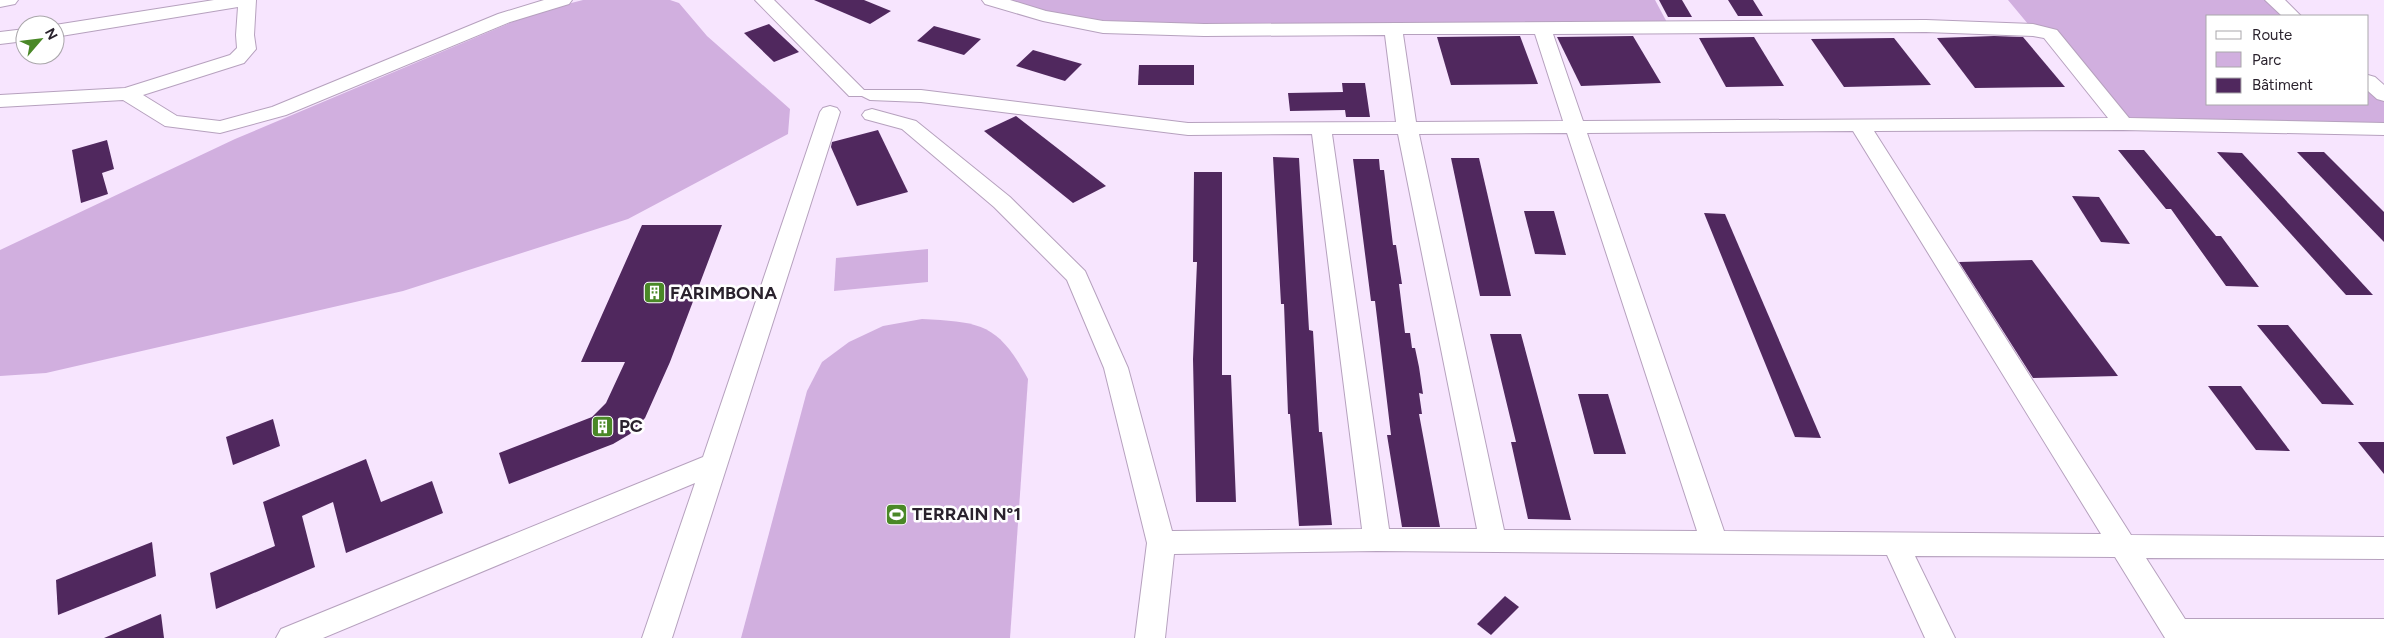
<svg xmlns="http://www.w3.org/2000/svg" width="2384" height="638" viewBox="0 0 2384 638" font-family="Figtree,sans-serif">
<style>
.green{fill:#d1afdf}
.building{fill:#50285e}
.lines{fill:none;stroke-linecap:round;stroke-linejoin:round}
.minor-casing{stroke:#b6a1be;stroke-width:2}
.minor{fill:#fff;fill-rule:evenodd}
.labels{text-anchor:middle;stroke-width:5;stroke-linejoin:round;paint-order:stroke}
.poi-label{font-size:18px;font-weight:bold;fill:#2a222d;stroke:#fff;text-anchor:start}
</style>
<rect width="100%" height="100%" fill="#f7e5fe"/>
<!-- green -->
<g class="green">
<polygon points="583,0 670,0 679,3 707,36 790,109 788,134 628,219 403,291 46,373 0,376 0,250 235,139 536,12"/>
<polygon points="991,0 1655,0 1670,28 1103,27"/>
<polygon points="2008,0 2274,0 2292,16 2208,16 2208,104 2368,104 2368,81 2384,95 2384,129 2123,124 2050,34 2033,30"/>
<polygon points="928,249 928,282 834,291 836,258"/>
<path d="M922,319C982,322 998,324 1028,379L1010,638H741L807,391L822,362L849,342L883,326Z"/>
</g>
<!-- building -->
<g class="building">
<polygon points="814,0 864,0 891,11 870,24"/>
<polygon points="1659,0 1682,0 1692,17 1668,17"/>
<polygon points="1728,0 1753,0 1763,16 1738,16"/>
<polygon points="769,24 799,52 774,62 744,33"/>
<polygon points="934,26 981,39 964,55 917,41"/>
<polygon points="1520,36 1538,84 1451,85 1437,37"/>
<polygon points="1633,36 1661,83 1581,86 1557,37"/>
<polygon points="1994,36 2023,37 2065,87 1975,88 1937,38"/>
<polygon points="1754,37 1784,86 1726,87 1699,38"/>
<polygon points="1894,38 1931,85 1844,87 1811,39"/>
<polygon points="1033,50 1082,64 1065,81 1016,66"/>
<polygon points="1139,65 1194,65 1194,85 1138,85"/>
<polygon points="1342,83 1365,83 1370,117 1346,117 1345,110 1290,111 1288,93 1343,92"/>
<polygon points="1016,116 1106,186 1073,203 984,131"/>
<polygon points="878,130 908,192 857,206 831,147 832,142"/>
<polygon points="107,140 114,169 102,173 108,194 81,203 72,150"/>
<polygon points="2118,150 2144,150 2216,236 2221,236 2259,287 2226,286 2171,209 2166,209"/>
<polygon points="2217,152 2242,153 2373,295 2346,295"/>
<polygon points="2297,152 2324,152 2384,212 2384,242"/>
<polygon points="1273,157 1299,158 1309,330 1313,331 1319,432 1322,432 1332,525 1299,526 1290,414 1288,414 1284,304 1281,304"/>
<polygon points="1451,158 1479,158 1511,296 1480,296"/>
<polygon points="1353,159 1379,159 1380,170 1384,170 1393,245 1396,245 1402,284 1399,284 1405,333 1410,333 1412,348 1415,348 1419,367 1423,394 1419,393 1422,414 1419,414 1440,527 1402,527 1387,435 1391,435 1375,301 1371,301"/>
<polygon points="1194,172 1222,172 1222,375 1231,375 1236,502 1196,502 1193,359 1197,262 1193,262"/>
<polygon points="2072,196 2099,197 2130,244 2101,242"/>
<polygon points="1524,211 1554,211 1566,255 1535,254"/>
<polygon points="1704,213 1725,214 1821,438 1795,437"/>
<polygon points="642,225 722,225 670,362 645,418 630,434 613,444 509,484 499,453 592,417 606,403 625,362 581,362"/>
<polygon points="2032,260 2118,376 2033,378 1959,262"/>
<polygon points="2257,325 2288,325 2354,405 2322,404"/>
<polygon points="1490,334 1521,334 1571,520 1528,519 1511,442 1516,442"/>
<polygon points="2208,386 2241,386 2290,451 2256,450"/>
<polygon points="1578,394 1608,394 1626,454 1594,454"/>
<polygon points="273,419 280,446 233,465 226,437"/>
<polygon points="2358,442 2384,442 2384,474"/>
<polygon points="366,459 381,502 432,481 443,513 346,553 333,502 302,516 315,567 216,609 210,573 275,546 263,502"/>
<polygon points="152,542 156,576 58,615 56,580"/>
<polygon points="1505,596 1519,607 1491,635 1477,624"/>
<polygon points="161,614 164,638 104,638"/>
</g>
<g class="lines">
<defs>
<g id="minor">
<polygon points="0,0 18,0 15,4 0,7"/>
<polygon points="214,0 256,0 254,35 256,49 244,63 143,95 177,116 220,121 272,107 498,14 544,0 572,0 569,4 510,22 286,115 220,133 165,126 123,100 0,107 0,95 125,88 230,55 237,48 236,35 238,7 55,37 55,25"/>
<path d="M755,0H774L864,90H921L1188,123L1396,122L1385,35L1204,36L1103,33L1043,21L985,4L982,0H1010L1046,11L1103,21L1204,24L1926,20L2033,24L2057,30L2129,118L2384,123V135L2123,130L1874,131L2131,535L2384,537V559L2146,558L2185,619H2384V638H2165L2115,557L1915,556L1955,638H1925L1887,555L1377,551L1174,554L1165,638H1135L1147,543L1104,368L1067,280L994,207L902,129L865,119L862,115L865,111L872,109L916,121L1010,197L1085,271L1128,368L1172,531L1362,529L1312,134L1188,135L921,102L870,100L862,96H849ZM1926,32L2033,36L2044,38L2108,118L1583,121L1553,34ZM1403,34H1535L1563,121L1416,122ZM1853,131L2101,534L1724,531L1587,133ZM1567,133L1697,531L1504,530L1419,134ZM1332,134H1398L1477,529H1389Z"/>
<polygon points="2265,0 2285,0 2301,16 2282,16"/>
<polygon points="25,29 25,41 0,44 0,32"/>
<polygon points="2368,75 2375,77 2384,85 2384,101 2377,99 2368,91"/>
<polygon points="830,106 837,108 840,112 672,638 642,638 695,483 323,638 276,638 281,629 703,457 820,112 823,108"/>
</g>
</defs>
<!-- minor casing -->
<use href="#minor" class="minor-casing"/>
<!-- minor -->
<use href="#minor" class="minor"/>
</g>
<!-- icons -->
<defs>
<symbol id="building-square" viewBox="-11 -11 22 22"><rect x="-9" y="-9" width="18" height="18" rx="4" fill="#4a8827" stroke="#fff"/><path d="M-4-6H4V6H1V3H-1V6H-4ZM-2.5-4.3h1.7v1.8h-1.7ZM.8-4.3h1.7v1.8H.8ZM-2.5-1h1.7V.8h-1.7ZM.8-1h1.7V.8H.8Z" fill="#fff"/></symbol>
<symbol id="stadium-square" viewBox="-11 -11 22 22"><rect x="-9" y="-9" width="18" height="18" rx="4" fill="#4a8827" stroke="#fff"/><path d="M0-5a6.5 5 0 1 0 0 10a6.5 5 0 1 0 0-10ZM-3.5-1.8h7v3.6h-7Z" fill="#fff"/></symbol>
</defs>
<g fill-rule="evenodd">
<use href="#building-square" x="642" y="280" width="25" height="25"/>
<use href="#building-square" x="590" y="414" width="25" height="25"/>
<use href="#stadium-square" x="884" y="502" width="25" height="25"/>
</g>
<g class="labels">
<!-- poi labels -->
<g class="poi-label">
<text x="670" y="299">FARIMBONA</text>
<text x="619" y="432">PC</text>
<text x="912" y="520">TERRAIN N°1</text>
</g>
</g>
<!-- legend -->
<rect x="2206" y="15" width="162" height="90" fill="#ffffff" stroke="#aaa7ab"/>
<rect x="2216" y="31" width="25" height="8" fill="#ffffff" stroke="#aaa7ab"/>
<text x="2252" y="40" font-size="15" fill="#2a222d">Route</text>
<rect x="2216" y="52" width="25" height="15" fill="#d1afdf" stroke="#aaa7ab"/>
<text x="2252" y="65" font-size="15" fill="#2a222d">Parc</text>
<rect x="2216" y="78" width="25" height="15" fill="#50285e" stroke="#aaa7ab"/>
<text x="2252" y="90" font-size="15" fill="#2a222d">Bâtiment</text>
<!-- north arrow -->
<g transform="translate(40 40) rotate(62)"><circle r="24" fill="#ffffff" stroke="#aaa7ab"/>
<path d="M0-4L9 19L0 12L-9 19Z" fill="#4a8827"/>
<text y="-8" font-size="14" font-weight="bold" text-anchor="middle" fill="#2a222d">N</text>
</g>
</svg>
